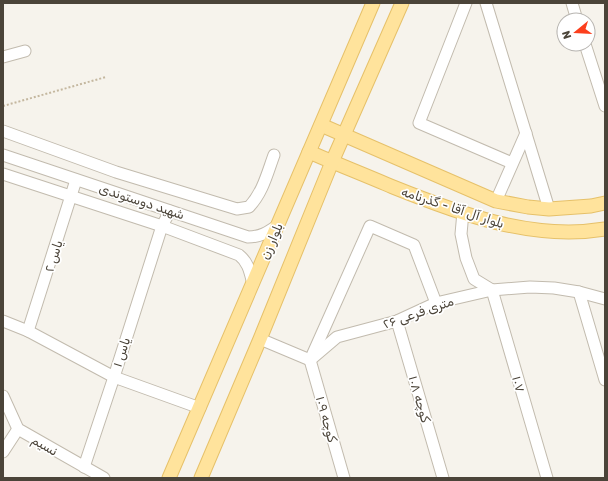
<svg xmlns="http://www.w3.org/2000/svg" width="608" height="481" viewBox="0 0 608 481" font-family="Rubik,'Noto Naskh Arabic',sans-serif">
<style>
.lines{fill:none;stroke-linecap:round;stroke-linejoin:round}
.minor-casing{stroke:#c2bbae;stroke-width:13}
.major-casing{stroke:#e6c16a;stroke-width:15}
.path{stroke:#c4b79f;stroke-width:2;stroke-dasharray:2 2;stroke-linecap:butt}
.minor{stroke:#fff;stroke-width:11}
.major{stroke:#ffe39c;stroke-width:13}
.labels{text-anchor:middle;stroke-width:3.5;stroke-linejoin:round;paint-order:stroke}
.street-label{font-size:13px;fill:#4b4439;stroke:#fff}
</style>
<rect width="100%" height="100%" fill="#f6f3ec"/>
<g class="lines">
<defs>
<g id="minor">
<polyline points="466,3 419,123 512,163"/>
<polyline points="486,3 549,209"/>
<polyline points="572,3 577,20"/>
<polyline points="585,44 605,106"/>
<polyline points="3,57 25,51"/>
<path d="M3,131L116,172L237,209L249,207C263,192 267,174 274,155"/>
<path d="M3,155L248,237C261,237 268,232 278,225"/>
<path d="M3,174L162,226L239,255C249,263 250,273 253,284"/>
<polyline points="496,201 526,133"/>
<polyline points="463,212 461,234 466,258 474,279 492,290 547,478"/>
<polyline points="579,292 605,380"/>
<polyline points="3,321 28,331 114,377 162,226 170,211"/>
<polyline points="397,321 443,478"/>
<polyline points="28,331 76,180"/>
<polyline points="260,339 310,360"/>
<polyline points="311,358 370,226 414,245 436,303"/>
<polyline points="310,360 337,337 397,321 436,303 492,290 530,287 554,288 579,292 605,299"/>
<polyline points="310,360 344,478"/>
<polyline points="3,396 18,429 104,478"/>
<polyline points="3,452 18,429"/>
<polyline points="84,467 114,377 200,408"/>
</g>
<g id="major">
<polyline points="321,125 496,201 528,207 549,209 591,206 605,203"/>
<path d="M309,152C337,164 365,175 393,187C460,214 532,241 605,229"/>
<polyline points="169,478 373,3"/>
<polyline points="201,478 260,339 332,162 402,3"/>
</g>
</defs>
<!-- minor casing -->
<use href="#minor" class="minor-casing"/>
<!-- major casing -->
<use href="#major" class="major-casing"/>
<!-- path -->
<polyline class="path" points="3,106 106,77"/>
<!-- minor -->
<use href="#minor" class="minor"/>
<!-- major -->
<use href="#major" class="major"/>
</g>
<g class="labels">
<!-- street labels -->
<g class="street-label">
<text transform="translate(142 201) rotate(18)" y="5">شهید دوستوندی</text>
<text transform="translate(453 207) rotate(18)" y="5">بلوار آل آقا - گذرنامه</text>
<text transform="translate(271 241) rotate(-67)" y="5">بلوار زن</text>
<text transform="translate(53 256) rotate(-72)" y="5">یاس ۲</text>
<text transform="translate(418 312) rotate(-19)" y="5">۲۶ متری فرعی</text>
<text transform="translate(121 352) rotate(-72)" y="5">یاس ۱</text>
<text transform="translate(519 384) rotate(74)" y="5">۱۰۷</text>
<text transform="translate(420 399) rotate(74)" y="5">کوچه ۱۰۸</text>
<text transform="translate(327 419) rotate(74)" y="5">کوچه ۱۰۹</text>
<text transform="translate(45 445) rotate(30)" y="5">نسیم</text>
</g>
</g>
<!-- border -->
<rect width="608" height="481" fill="none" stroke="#4b4439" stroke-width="8"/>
<!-- north arrow -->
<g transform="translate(576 32) rotate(252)"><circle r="19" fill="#ffffff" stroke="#b7b4b0"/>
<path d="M0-3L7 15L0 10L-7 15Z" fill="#fc3f1d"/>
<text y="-6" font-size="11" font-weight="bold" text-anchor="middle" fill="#4b4439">N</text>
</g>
</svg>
